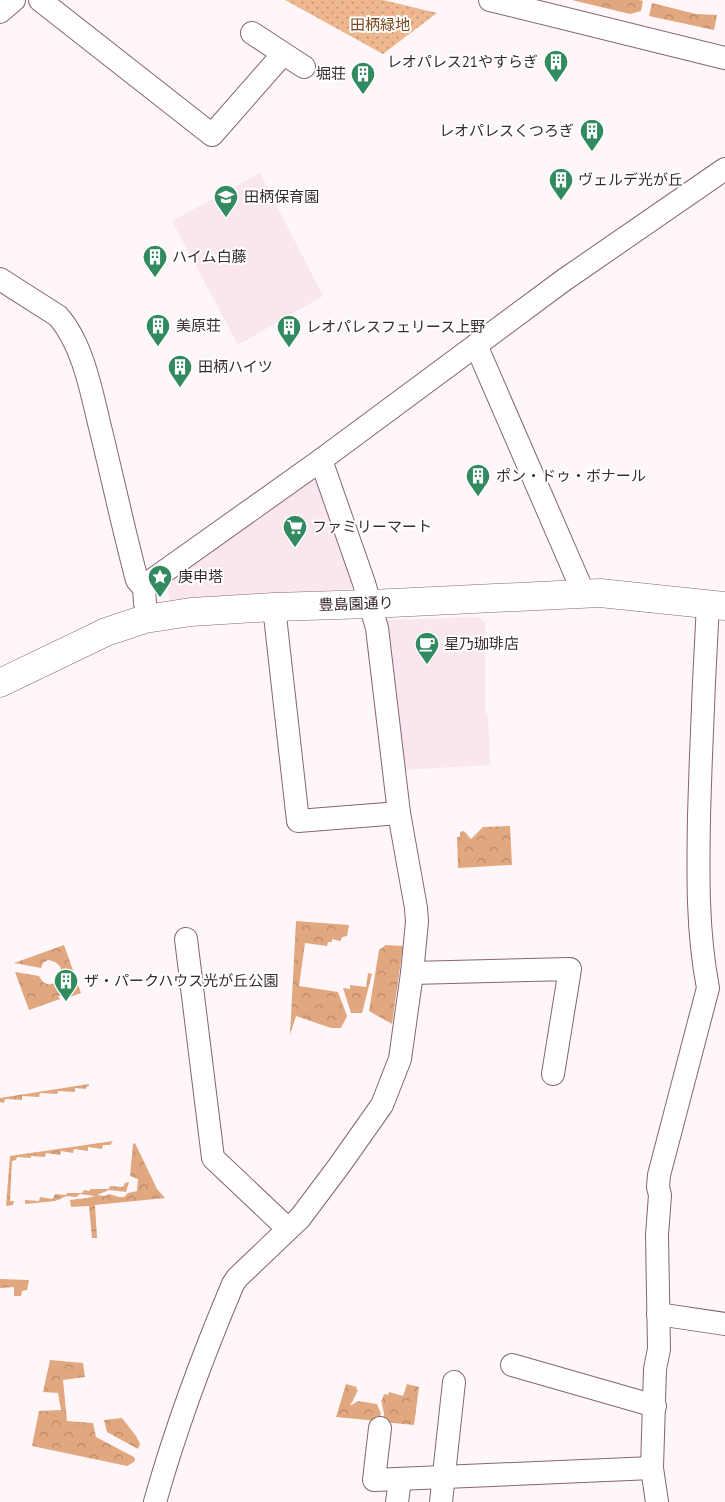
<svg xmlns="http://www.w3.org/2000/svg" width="725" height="1502" viewBox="0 0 725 1502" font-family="'PT Sans','Noto Sans JP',sans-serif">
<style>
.built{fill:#f9e6ef}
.forest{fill:url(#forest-crowns)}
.park{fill:url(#park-dots)}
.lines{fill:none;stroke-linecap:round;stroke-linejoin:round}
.minor-casing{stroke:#866475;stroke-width:24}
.tertiary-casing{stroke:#866475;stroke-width:29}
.minor{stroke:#fff;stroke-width:22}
.tertiary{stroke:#fff;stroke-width:28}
.labels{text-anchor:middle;stroke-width:4;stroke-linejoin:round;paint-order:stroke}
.park-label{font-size:15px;fill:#7c471b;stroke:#fff}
.poi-label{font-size:15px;fill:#3a2b33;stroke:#fff;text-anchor:start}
.street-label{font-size:15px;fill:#3a2b33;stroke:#fff}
</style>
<defs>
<pattern id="forest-crowns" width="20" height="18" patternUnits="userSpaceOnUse" patternTransform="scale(1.25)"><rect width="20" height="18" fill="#e1a880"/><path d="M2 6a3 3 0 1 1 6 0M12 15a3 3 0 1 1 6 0" fill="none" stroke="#b78969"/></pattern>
<pattern id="park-dots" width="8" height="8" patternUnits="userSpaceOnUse" patternTransform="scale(1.25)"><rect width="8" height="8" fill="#eeb790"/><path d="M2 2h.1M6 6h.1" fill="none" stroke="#c29576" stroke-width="1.8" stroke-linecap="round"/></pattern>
</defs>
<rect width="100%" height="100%" fill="#fef6f9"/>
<!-- built -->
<g class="built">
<polygon points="260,173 323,296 238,345 172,221"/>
<polygon points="312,474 319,478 355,582 352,589 170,600 166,578"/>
<polygon points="477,617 485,622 485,715 488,715 490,765 402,770 384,620"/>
</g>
<!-- forest -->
<g class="forest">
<polygon points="572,0 639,0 643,1 641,11 630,14"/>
<polygon points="652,3 696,14 717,15 714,30 649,16"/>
<polygon points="510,826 512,865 458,868 457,837 460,837 460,832 464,831 471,839 483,827"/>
<polygon points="296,921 349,925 347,936 342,937 340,941 332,939 332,942 328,942 327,946 305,943 299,986 338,992 347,1016 341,1028 331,1028 296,1016 290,1035"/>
<path d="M64,945L81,993L67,998L65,994L58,996L60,999L29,1010L15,972L39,976C50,1000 78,965 48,960L43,963L41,968L14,963Z"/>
<polygon points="386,945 403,946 392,1024 369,1011 379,950"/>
<polygon points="368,973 372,974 362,1013 351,1013 343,988 350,989 350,985 366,987"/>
<polygon points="89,1084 89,1086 86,1087 86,1089 75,1088 75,1092 58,1091 57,1094 40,1093 39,1097 22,1096 22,1100 5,1099 4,1103 0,1102 0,1098"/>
<polygon points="113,1141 110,1145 103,1145 102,1149 88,1147 88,1151 74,1149 73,1153 61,1151 60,1155 46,1153 45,1157 31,1156 31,1158 17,1157 16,1160 12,1161 10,1201 14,1201 13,1205 6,1206 10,1156"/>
<polygon points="135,1143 157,1189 165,1198 95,1205 97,1238 92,1238 89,1206 71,1207 70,1200 87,1198 95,1196 80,1194 76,1197 67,1196 55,1201 25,1204 25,1200 39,1201 40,1197 53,1199 55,1194 66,1195 67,1193 82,1193 84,1190 89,1191 91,1189 109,1189 110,1186 123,1187 125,1183 129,1182 126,1192 109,1190 97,1195 105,1196 109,1194 119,1197 124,1197 128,1193 137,1191 138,1179 130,1176 133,1144"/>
<polygon points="0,1279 29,1280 27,1290 22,1291 21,1296 14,1296 14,1287 0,1288"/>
<polygon points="50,1360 83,1363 85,1377 63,1380 67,1421 93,1423 96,1437 134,1457 135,1459 134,1462 127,1466 32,1446 39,1411 61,1410 58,1393 43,1392"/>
<polygon points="346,1384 357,1387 356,1389 358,1390 350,1406 358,1401 377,1404 381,1414 378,1421 336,1417"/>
<polygon points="407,1384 419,1387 414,1425 383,1422 384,1414 381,1400 382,1400 384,1394 388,1395 389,1392 403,1396"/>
<polygon points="122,1418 136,1436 140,1444 138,1449 107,1432 104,1420"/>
</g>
<!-- park -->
<polygon class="park" points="285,0 383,0 437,13 383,54"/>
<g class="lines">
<defs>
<g id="minor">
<polyline points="40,0 212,135 283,54"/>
<polyline points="490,0 725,58"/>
<polyline points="0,12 14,0"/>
<polyline points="252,33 304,67"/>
<path d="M0,279L58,316C82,343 91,389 99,423C112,475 123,528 137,580L144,588L145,603"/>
<polyline points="476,345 584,594"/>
<polyline points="144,588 148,583 321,460 564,280 725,169"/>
<polyline points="274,607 298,821 399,813"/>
<polyline points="186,939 213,1158 288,1229"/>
<polyline points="412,973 570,969 553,1074"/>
<polyline points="658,1314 725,1324"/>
<polyline points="512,1365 655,1406"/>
<polyline points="380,1428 374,1480 652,1468"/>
<path d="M155,1502C176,1427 203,1355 233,1284L237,1278L300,1218L339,1166L382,1105L400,1059L412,973L417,922L416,908L399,813L377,628L364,583L321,460"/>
<polyline points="397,1502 400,1480"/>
<polyline points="441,1502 454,1382"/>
<path d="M657,1502L652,1468L655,1369L659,1349L657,1235L660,1195L658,1187L659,1175L708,988C697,931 698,874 699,817C701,746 704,675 708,604"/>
</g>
<polyline id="tertiary" points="0,683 106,632 145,619 191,612 274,607 371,604 600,593 725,606"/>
</defs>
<!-- minor casing -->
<use href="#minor" class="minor-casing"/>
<!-- tertiary casing -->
<use href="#tertiary" class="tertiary-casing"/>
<!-- minor -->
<use href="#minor" class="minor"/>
<!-- tertiary -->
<use href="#tertiary" class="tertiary"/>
</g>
<!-- icons -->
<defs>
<symbol id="building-pin" viewBox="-11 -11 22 30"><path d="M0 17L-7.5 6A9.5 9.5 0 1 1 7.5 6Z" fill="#328b60" stroke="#fff"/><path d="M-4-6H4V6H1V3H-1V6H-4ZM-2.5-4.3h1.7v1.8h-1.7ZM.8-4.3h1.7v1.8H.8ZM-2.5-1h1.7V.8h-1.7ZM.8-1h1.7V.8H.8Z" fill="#fff"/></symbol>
<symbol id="school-pin" viewBox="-11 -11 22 30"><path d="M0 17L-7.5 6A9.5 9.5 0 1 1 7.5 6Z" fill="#328b60" stroke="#fff"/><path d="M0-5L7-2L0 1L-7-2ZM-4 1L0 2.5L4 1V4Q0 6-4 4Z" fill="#fff"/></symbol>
<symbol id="supermarket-pin" viewBox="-11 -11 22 30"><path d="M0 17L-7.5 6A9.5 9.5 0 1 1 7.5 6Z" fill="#328b60" stroke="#fff"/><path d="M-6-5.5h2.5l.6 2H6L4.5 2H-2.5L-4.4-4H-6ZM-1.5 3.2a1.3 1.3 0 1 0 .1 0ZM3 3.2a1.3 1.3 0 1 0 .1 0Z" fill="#fff"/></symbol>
<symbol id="sight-pin" viewBox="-11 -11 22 30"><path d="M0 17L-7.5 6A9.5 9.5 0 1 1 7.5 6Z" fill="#328b60" stroke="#fff"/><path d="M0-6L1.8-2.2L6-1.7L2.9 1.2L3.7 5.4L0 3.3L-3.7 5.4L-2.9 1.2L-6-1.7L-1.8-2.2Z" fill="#fff"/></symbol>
<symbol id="cafe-pin" viewBox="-11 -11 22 30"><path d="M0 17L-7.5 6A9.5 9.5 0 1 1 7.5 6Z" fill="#328b60" stroke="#fff"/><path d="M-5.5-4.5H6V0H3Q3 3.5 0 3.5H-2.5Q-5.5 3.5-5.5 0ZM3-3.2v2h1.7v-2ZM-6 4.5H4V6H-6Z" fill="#fff"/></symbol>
</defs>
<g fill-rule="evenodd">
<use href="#building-pin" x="542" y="48" width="28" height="38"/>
<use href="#building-pin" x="349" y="60" width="28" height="38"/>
<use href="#building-pin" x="578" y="117" width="28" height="38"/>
<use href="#building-pin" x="547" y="166" width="28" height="38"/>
<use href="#school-pin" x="212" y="183" width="28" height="38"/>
<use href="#building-pin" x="141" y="243" width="28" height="38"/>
<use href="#building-pin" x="144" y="312" width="28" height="38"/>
<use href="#building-pin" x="275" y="313" width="28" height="38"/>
<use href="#building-pin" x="166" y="353" width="28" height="38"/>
<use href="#building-pin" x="464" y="462" width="28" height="38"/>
<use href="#supermarket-pin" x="281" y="513" width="28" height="38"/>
<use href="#sight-pin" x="146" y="563" width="28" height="38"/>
<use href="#cafe-pin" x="413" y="630" width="28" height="38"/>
<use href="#building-pin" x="52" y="967" width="28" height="38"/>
</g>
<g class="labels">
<!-- park labels -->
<g class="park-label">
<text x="380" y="30">田柄緑地</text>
</g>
<!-- poi labels -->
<g class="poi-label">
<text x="538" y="67" text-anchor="end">レオパレス21やすらぎ</text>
<text x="346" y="79" text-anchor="end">堀荘</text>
<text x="574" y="136" text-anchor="end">レオパレスくつろぎ</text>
<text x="578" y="185">ヴェルデ光が丘</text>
<text x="244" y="202">田柄保育園</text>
<text x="172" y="262">ハイム白藤</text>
<text x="176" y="331">美原荘</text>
<text x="306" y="332">レオパレスフェリース上野</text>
<text x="198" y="372">田柄ハイツ</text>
<text x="496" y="481">ポン・ドゥ・ボナール</text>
<text x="312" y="532">ファミリーマート</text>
<text x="178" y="582">庚申塔</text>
<text x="444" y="649">星乃珈琲店</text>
<text x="84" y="986">ザ・パークハウス光が丘公園</text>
</g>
<!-- street labels -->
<g class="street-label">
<text transform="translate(356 604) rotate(-2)" y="5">豊島園通り</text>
</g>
</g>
</svg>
